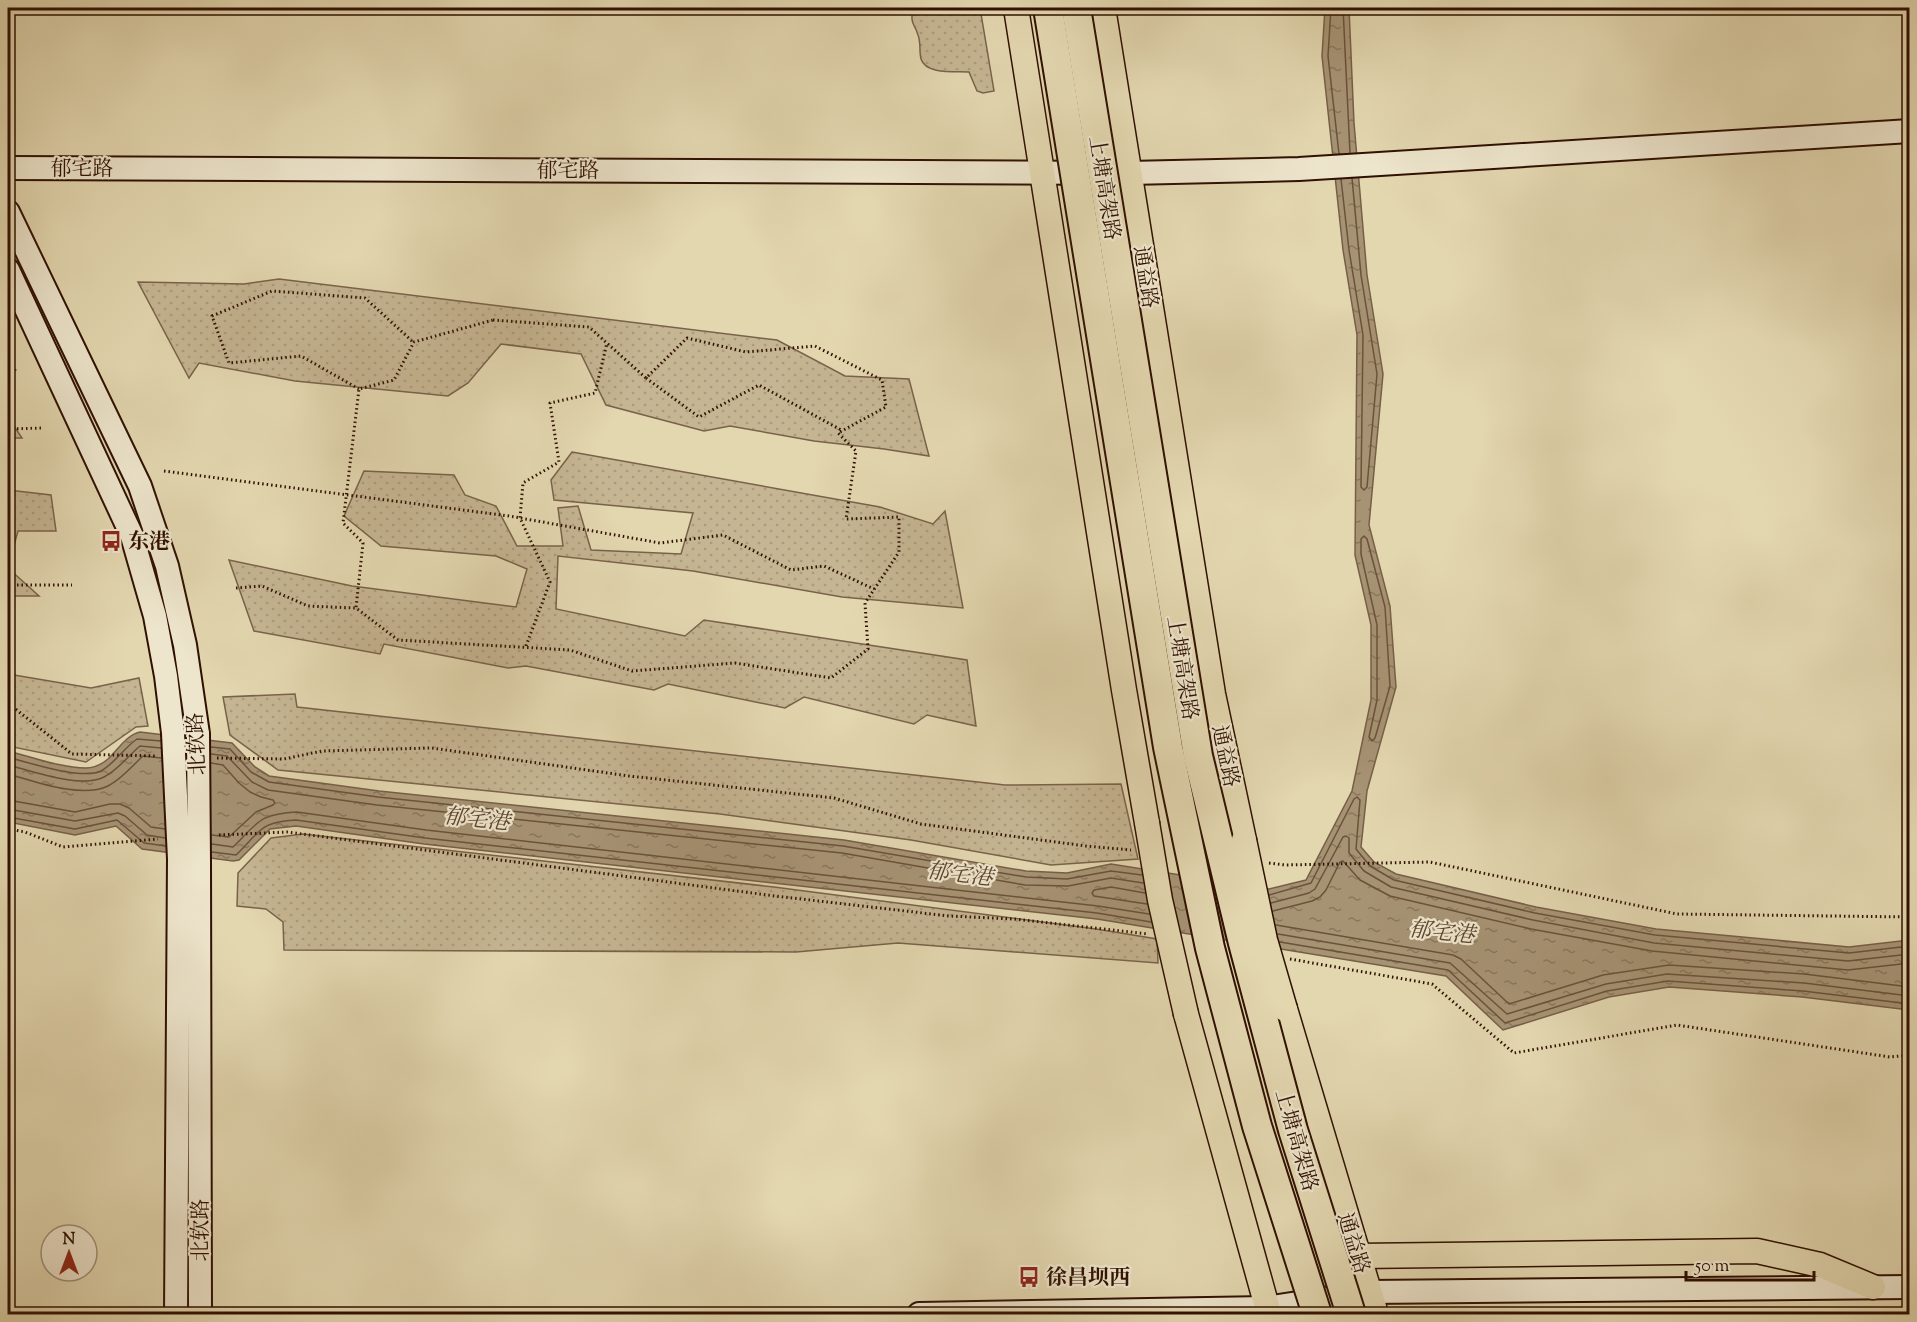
<svg xmlns="http://www.w3.org/2000/svg" width="1917" height="1322" viewBox="0 0 1917 1322" font-family="'Sorts Mill Goudy','Noto Serif SC',serif">
<style>
.grass{fill:url(#grass-dots);stroke:#7a624a;stroke-width:1.5}
.water{fill:url(#water-ripples);stroke:#775f46;stroke-width:1.5}
.lines{fill:none;stroke-linecap:round;stroke-linejoin:round}
.shore{stroke:#6b523a;stroke-width:1.5}
.secondary-casing{stroke:#301001;stroke-width:26}
.primary-casing{stroke:#301001;stroke-width:27}
.path{stroke:#301001;stroke-width:3;stroke-dasharray:1.5 3;stroke-linecap:butt}
.secondary{stroke:#ede5cc;stroke-width:22}
.primary{stroke:#e3d7b0;stroke-width:24}
.secondary-bridge-casing{stroke:#301001;stroke-width:26;stroke-linecap:butt}
.primary-bridge-casing{stroke:#301001;stroke-width:27;stroke-linecap:butt}
.highway-bridge-casing{stroke:#301001;stroke-width:32;stroke-linecap:butt}
.secondary-bridge{stroke:#ede5cc;stroke-width:22}
.primary-bridge{stroke:#e3d7b0;stroke-width:24}
.highway-bridge{stroke:#e3d7b0;stroke-width:28}
.labels{text-anchor:middle;stroke-width:4.5;stroke-linejoin:round;paint-order:stroke}
.street-label{font-size:21px;fill:#301001;stroke:#ede5cc}
.poi-label{font-size:21px;font-weight:bold;fill:#301001;stroke:#ede5cc;text-anchor:start}
.water-label{font-size:22px;font-style:italic;fill:#5f442f;stroke:#ede5cc}
</style>
<defs>
<pattern id="grass-dots" width="8" height="8" patternUnits="userSpaceOnUse" patternTransform="scale(1.5)"><rect width="8" height="8" fill="#c5b592"/><path d="M2 2h.1M6 6h.1" fill="none" stroke="#aa9b7c" stroke-width="1.8" stroke-linecap="round"/></pattern>
<pattern id="water-ripples" width="26" height="14" patternUnits="userSpaceOnUse" patternTransform="scale(1.5)"><rect width="26" height="14" fill="#a69374"/><path d="M2 4q2-2 4 0t4 0M15 11q2-2 4 0t4 0" fill="none" stroke="#88775d"/></pattern>
</defs>
<rect width="100%" height="100%" fill="#e3d7b0"/>
<filter id="stains"><feTurbulence type="fractalNoise" baseFrequency=".00333" numOctaves="4"/><feColorMatrix values="0 0 0 0 .2 0 0 0 0 .09 0 0 0 0 .02 0 0 0 .5 -.17"/></filter>
<radialGradient id="worn" r=".72"><stop offset=".6" stop-color="#630" stop-opacity="0"/><stop offset="1" stop-color="#630" stop-opacity=".3"/></radialGradient>
<!-- grass -->
<g class="grass">
<path d="M913,8H980L994,91L983,93L977,91L969,72C956,71 926,75 921,59C919,51 921,42 918,35C914,22 910,25 913,8Z"/>
<polygon points="279,279 777,340 845,376 909,379 929,456 884,449 814,441 730,426 704,431 606,405 581,354 501,344 468,383 448,396 295,381 199,363 189,378 138,282 244,284"/>
<polygon points="8,417 22,438 8,438"/>
<polygon points="572,452 880,507 933,524 945,511 963,608 842,597 693,571 558,556 556,609 685,636 704,620 967,660 976,726 927,715 914,724 804,697 785,708 668,684 654,690 526,666 508,668 384,644 380,654 254,631 229,560 352,586 516,607 527,569 496,556 381,546 344,516 364,471 454,475 465,495 496,506 517,546 563,546 558,508 578,506 591,550 681,554 693,513 554,500 551,480"/>
<polygon points="8,490 51,495 56,531 18,531 8,567"/>
<polygon points="8,568 39,596 8,596"/>
<polygon points="8,674 91,688 139,678 148,726 136,727 86,762 8,746"/>
<polygon points="295,694 297,707 1005,785 1121,784 1138,859 1051,865 911,840 720,814 278,770 230,735 223,697"/>
<polygon points="303,834 774,887 1096,929 1157,939 1158,963 898,943 796,952 284,950 283,922 266,909 237,906 238,873 271,838"/>
</g>
<!-- water -->
<path class="water" d="M1325,8H1349L1354,123L1367,275L1383,374L1369,525L1390,606L1396,687L1367,791L1361,847L1374,862L1396,874L1536,907L1656,929L1849,947L1909,940V1010L1802,997L1669,987L1609,997L1503,1030L1446,976L1097,919L424,844L296,826L270,829L239,860L233,861L142,849L116,826L75,835L8,822V751C32,757 61,768 86,768C94,768 102,764 108,759C118,750 126,735 140,732L232,743L255,767L269,776L379,791L844,840L1026,871L1067,873L1111,864L1269,889L1306,880L1352,791L1371,700V625L1355,555L1357,335L1343,250L1322,56Z"/>
<g class="lines">
<!-- shore -->
<g class="shore">
<polyline points="1331,8 1328,56 1339,154"/>
<polyline points="1343,8 1350,153"/>
<polyline points="1341,179 1349,250 1363,335 1361,487 1364,490 1367,487 1377,374 1361,275 1352,178"/>
<polygon points="1364,536 1367,539 1385,607 1390,686 1375,738 1372,741 1369,737 1377,700 1377,625 1361,554 1361,539"/>
<polyline points="211,747 230,749 251,772 269,782 378,797 843,846 1026,877 1067,879 1111,871 1142,875"/>
<polyline points="211,754 227,756 252,782 268,790 377,805 842,853 1025,885 1068,886 1111,878 1143,883"/>
<path d="M8,757C29,763 82,780 101,771C115,763 124,748 137,739L161,741"/>
<polyline points="211,763 223,765 239,783 250,792 261,797 273,800 275,803 273,805 256,812 229,837 212,835"/>
<path d="M8,765C32,771 81,789 104,777C118,770 128,756 140,746L161,748"/>
<path d="M8,774C34,781 81,799 108,786C122,779 132,766 143,756L161,758"/>
<polyline points="8,800 75,812 110,804 120,804 129,808 151,827 165,829"/>
<polyline points="8,809 75,821 118,813 125,816 147,835 165,838"/>
<polyline points="8,817 75,829 117,820 144,843 166,846"/>
<path d="M212,844L233,847C258,823 258,814 297,812L426,830L1098,906L1149,914"/>
<path d="M212,852L236,855C261,831 259,822 296,820L425,838L1097,913L1151,922"/>
<polyline points="1145,893 1111,887 1094,890 1092,893 1094,896 1147,904"/>
<polyline points="1269,895 1311,883 1354,799 1357,797 1360,800 1356,849 1370,866 1394,880 1535,913 1655,935 1849,953 1910,946"/>
<polyline points="1271,903 1309,893 1315,889 1343,837 1346,836 1349,838 1349,853 1364,871 1391,887 1533,920 1654,943 1848,961 1910,954"/>
<polyline points="1273,911 1312,901 1320,897 1326,890 1340,862 1343,861 1360,880 1390,896 1531,929 1652,951 1848,970 1910,963"/>
<polyline points="1276,925 1453,955 1461,959 1509,1004 1603,975 1669,965 1804,974 1910,987"/>
<polyline points="1278,934 1450,963 1507,1014 1606,984 1667,974 1804,983 1910,996"/>
<polyline points="1280,942 1448,970 1505,1023 1607,991 1668,981 1803,991 1910,1004"/>
</g>
<defs>
<g id="secondary">
<polyline points="8,168 1129,173 1299,169 1910,131"/>
<polyline points="8,212 140,486 167,566 185,645 198,734"/>
<polyline points="8,270 132,536 155,616 166,676 173,733"/>
<polyline points="199,861 200,1314"/>
<polyline points="176,1314 179,859"/>
<polyline points="919,1314 1266,1308 1369,1292 1910,1287"/>
</g>
<g id="primary">
<polyline points="1016,8 1124,690 1147,823"/>
<polyline points="1103,8 1213,694 1244,840"/>
<polyline points="1285,1009 1376,1314"/>
<polyline points="1186,1014 1269,1314"/>
<polyline points="1358,1256 1757,1251 1820,1265 1873,1287"/>
</g>
</defs>
<!-- secondary casing -->
<use href="#secondary" class="secondary-casing"/>
<!-- primary casing -->
<use href="#primary" class="primary-casing"/>
<!-- path -->
<g class="path">
<polygon points="493,320 589,327 646,378 687,338 746,352 815,346 882,380 886,407 838,433 856,451 846,519 899,517 899,552 865,603 868,649 831,678 735,663 632,671 570,650 398,640 356,608 363,543 343,523 359,389 394,380 414,342"/>
<polyline points="646,378 699,417 759,385 843,431"/>
<polyline points="8,382 16,368"/>
<polyline points="359,389 301,356 229,363 212,316 272,291 365,298 413,342"/>
<polyline points="8,429 44,428"/>
<polyline points="164,471 509,516 660,543 723,535 791,570 824,566 874,589"/>
<polyline points="8,585 72,585"/>
<polyline points="236,588 262,586 308,606 356,608"/>
<polyline points="526,646 550,582 520,518 523,483 559,462 550,403 595,393 607,343"/>
<polyline points="8,705 13,707 72,754 156,756"/>
<polyline points="217,758 284,759 322,751 432,748 629,776 834,798 921,824 1086,846 1131,850"/>
<polyline points="8,829 25,832 63,847 158,839"/>
<polyline points="219,835 287,832 775,896 949,916 1014,919 1148,934"/>
<polyline points="1269,863 1285,865 1430,862 1677,914 1910,917"/>
<polyline points="1290,959 1432,984 1514,1053 1677,1025 1890,1057 1910,1055"/>
</g>
<!-- secondary -->
<use href="#secondary" class="secondary"/>
<!-- primary -->
<use href="#primary" class="primary"/>
<defs>
<g id="secondary-bridge">
<polyline points="173,733 179,859"/>
<polyline points="198,734 199,861"/>
</g>
<g id="primary-bridge">
<polyline points="1147,823 1160,900 1186,1014"/>
<polyline points="1244,840 1265,940 1285,1009"/>
</g>
<g id="highway-bridge">
<polyline points="1048,8 1168,747 1210,948 1257,1126 1317,1314"/>
<polyline points="1076,8 1198,756 1243,943 1293,1130 1351,1314"/>
</g>
</defs>
<!-- secondary-bridge casing -->
<use href="#secondary-bridge" class="secondary-bridge-casing"/>
<!-- primary-bridge casing -->
<use href="#primary-bridge" class="primary-bridge-casing"/>
<!-- highway-bridge casing -->
<use href="#highway-bridge" class="highway-bridge-casing"/>
<!-- secondary-bridge -->
<use href="#secondary-bridge" class="secondary-bridge"/>
<!-- primary-bridge -->
<use href="#primary-bridge" class="primary-bridge"/>
<!-- highway-bridge -->
<use href="#highway-bridge" class="highway-bridge"/>
</g>
<!-- icons -->
<defs>
<symbol id="bus-bare" viewBox="-9 -9 18 18"><path d="M-5-6H5V4H4V6H2V4H-2V6H-4V4H-5ZM-3.5-4V0h7V-4ZM-3.5 1.2v1.5H-2V1.2ZM2 1.2v1.5H3.5V1.2Z" fill="#8f2418" stroke="#ede5cc" stroke-width="2.5" paint-order="stroke"/></symbol>
</defs>
<g fill-rule="evenodd">
<use href="#bus-bare" x="96" y="526" width="30" height="30"/>
<use href="#bus-bare" x="1014" y="1262" width="30" height="30"/>
</g>
<g class="labels">
<!-- street labels -->
<g class="street-label">
<text x="82" y="175">郁宅路</text>
<text x="568" y="177">郁宅路</text>
<text transform="translate(1105 188) rotate(81)" y="7">上塘高架路</text>
<text transform="translate(1146 277) rotate(81)" y="7">通益路</text>
<text transform="translate(1183 668) rotate(81)" y="7">上塘高架路</text>
<text transform="translate(196 744) rotate(-93)" y="7">北软路</text>
<text transform="translate(1226 756) rotate(78)" y="7">通益路</text>
<text transform="translate(1297 1140) rotate(74)" y="7">上塘高架路</text>
<text transform="translate(200 1230) rotate(-90)" y="7">北软路</text>
<text transform="translate(1354 1243) rotate(73)" y="7">通益路</text>
</g>
<!-- poi labels -->
<g class="poi-label">
<text x="128" y="548">东港</text>
<text x="1046" y="1284">徐昌坝西</text>
</g>
<!-- water labels -->
<g class="water-label">
<text transform="translate(477 818) rotate(6)" y="8">郁宅港</text>
<text transform="translate(960 873) rotate(7)" y="8">郁宅港</text>
<text transform="translate(1442 931) rotate(6)" y="8">郁宅港</text>
</g>
</g>
<!-- margin -->
<rect width="1917" height="1322" fill="none" stroke="#e3d7b0" stroke-width="30"/>
<rect x="9" y="9" width="1899" height="1304" fill="none" stroke="#301001" stroke-width="3"/>
<rect x="15" y="15" width="1887" height="1292" fill="none" stroke="#301001" stroke-width="1.5"/>
<!-- north arrow -->
<g transform="translate(69 1253)"><circle r="28" fill="#ede5cc" stroke="#a1907b" stroke-width="1.5"/>
<path d="M0-4.5L10 22L0 15L-10 22Z" fill="#8f2418"/>
<text y="-9" font-size="16" font-weight="bold" text-anchor="middle" fill="#301001">N</text>
</g>
<!-- scale -->
<path d="M1686 1271v9h128v-9" fill="none" stroke="#301001" stroke-width="3"/>
<text x="1695" y="1271" font-size="18" fill="#301001" stroke="#ede5cc" stroke-width="4.5" paint-order="stroke">50 m</text>
<rect width="100%" height="100%" filter="url(#stains)"/>
<rect width="100%" height="100%" fill="url(#worn)"/>
</svg>
